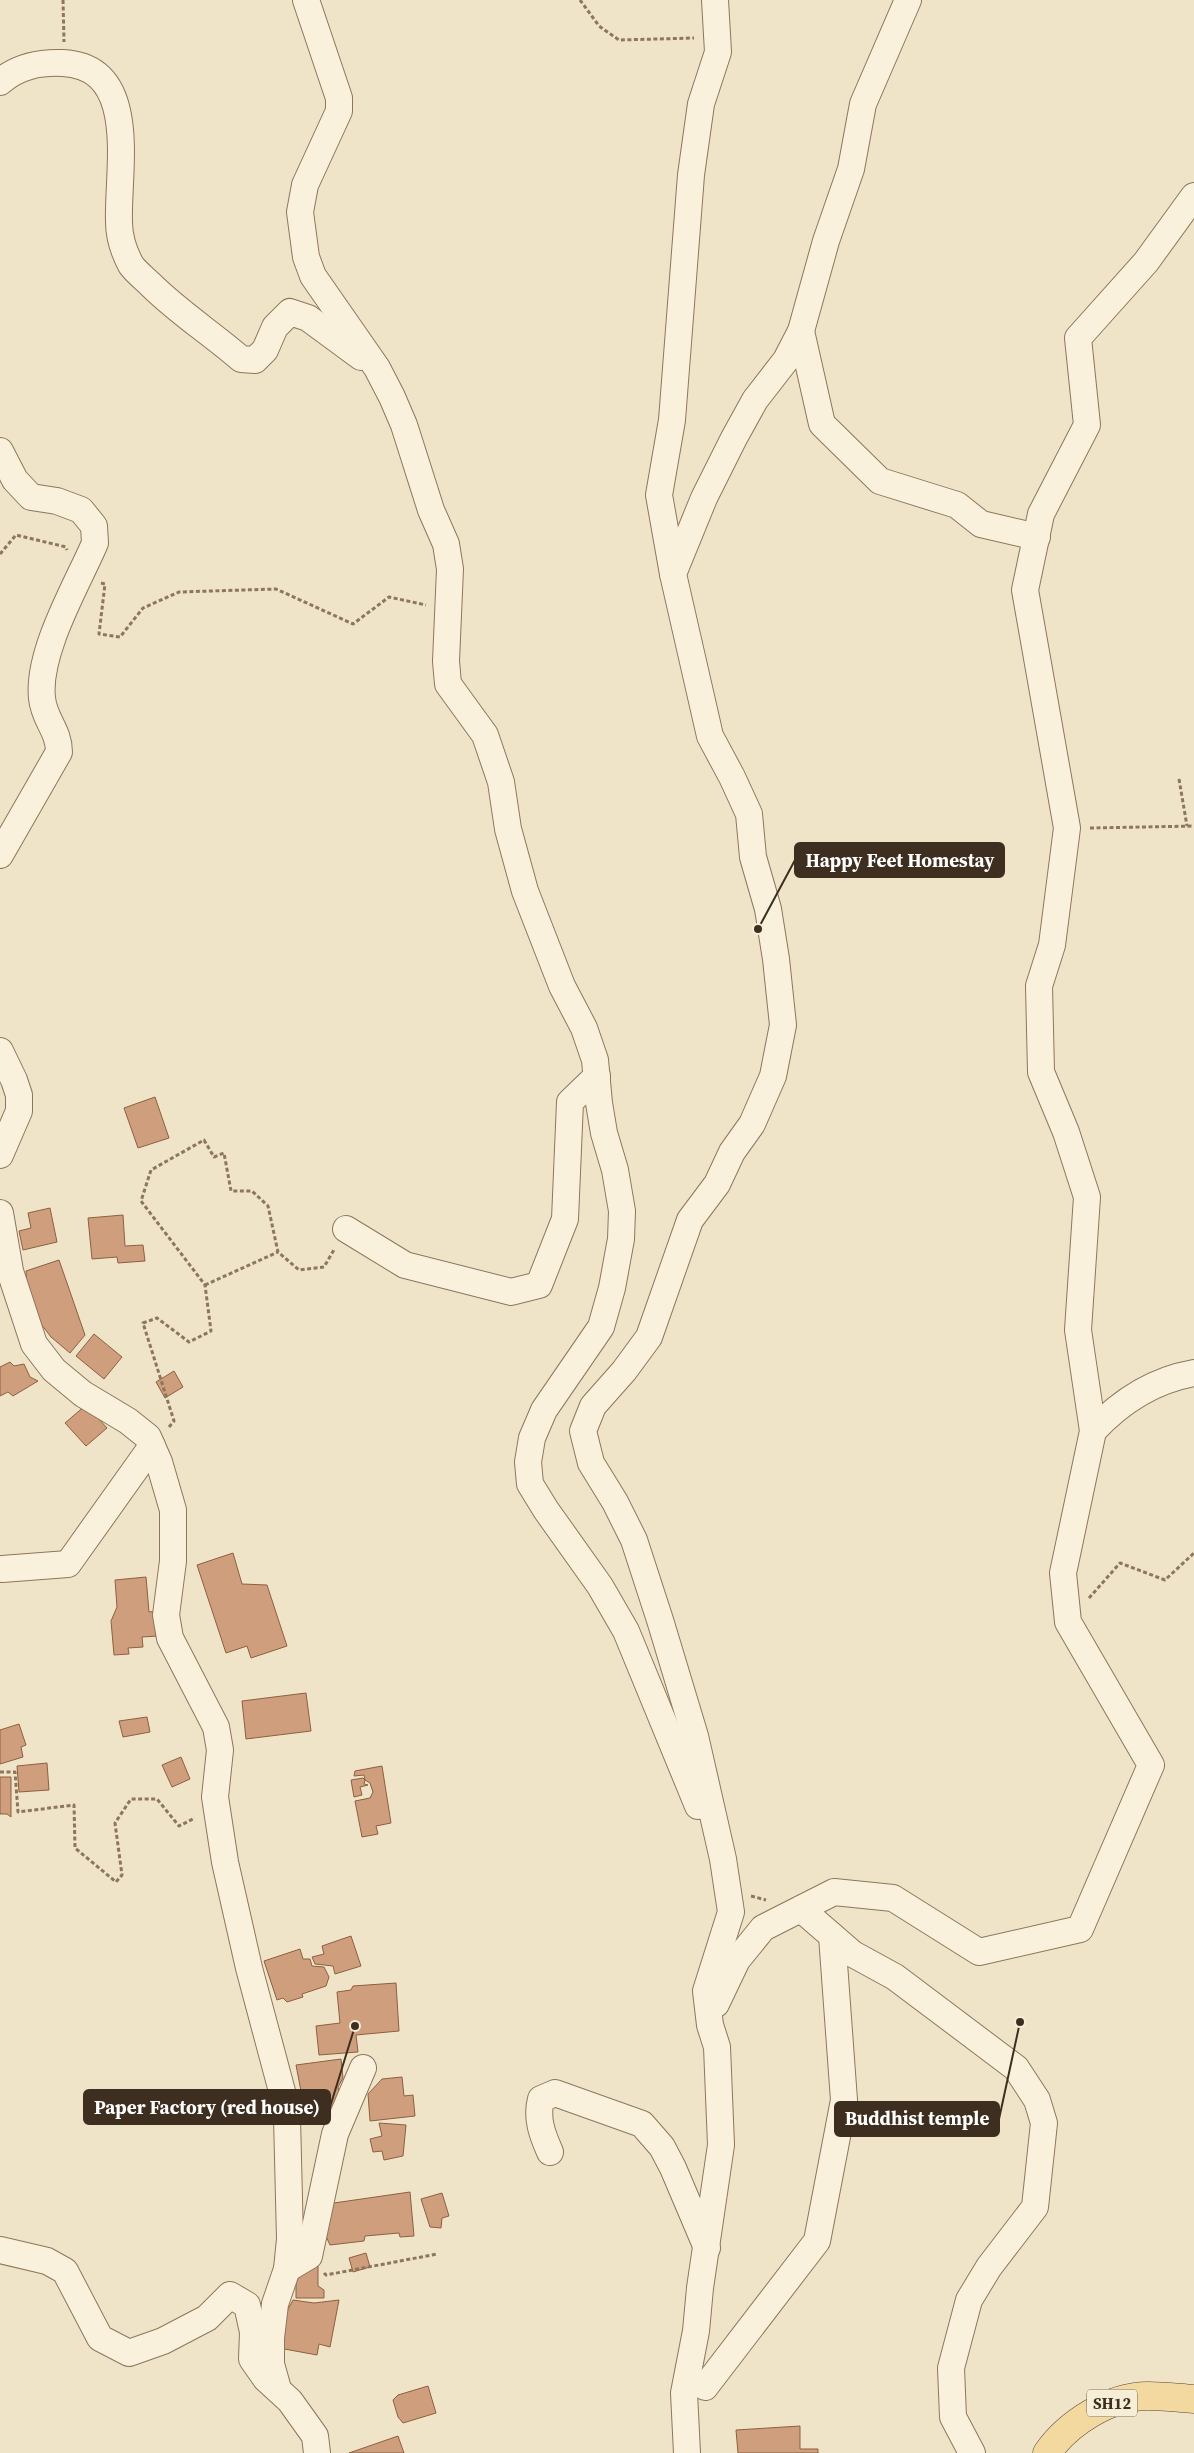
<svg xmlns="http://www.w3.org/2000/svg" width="1194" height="2453" viewBox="0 0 1194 2453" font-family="'Source Serif 4',serif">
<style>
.building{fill:#cf9f7d;stroke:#8d5f41}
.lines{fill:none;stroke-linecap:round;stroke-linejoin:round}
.minor-casing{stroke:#8d765c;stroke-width:28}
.major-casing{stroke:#5b4430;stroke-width:29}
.path{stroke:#8d765c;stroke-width:3;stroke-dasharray:4 2.5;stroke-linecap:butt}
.minor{stroke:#faf1dc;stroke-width:26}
.major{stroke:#f3d9a0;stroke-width:28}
.labels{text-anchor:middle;stroke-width:4.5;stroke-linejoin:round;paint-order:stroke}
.shield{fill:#f7eed8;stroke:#756857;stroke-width:1}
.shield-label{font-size:16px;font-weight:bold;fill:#3d2e20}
.leader{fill:none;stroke:#3d2e20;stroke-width:2}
.callout-dot{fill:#3d2e20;stroke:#f7eed8;stroke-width:2}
.callout{fill:#3d2e20;stroke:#3d2e20;stroke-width:2}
.callout-label{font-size:19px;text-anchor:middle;font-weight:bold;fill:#fff}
</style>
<rect width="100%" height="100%" fill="#f0e4c8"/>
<!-- building -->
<g class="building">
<polygon points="155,1097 169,1138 138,1148 124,1108"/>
<polygon points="50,1208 57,1242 23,1250 19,1231 31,1228 28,1213"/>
<polygon points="123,1215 125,1246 143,1245 145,1261 118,1263 117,1257 92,1259 88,1218"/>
<polygon points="59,1260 85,1335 70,1353 51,1337 38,1320 27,1293 26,1271"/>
<polygon points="94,1334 122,1357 104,1379 76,1356"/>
<polygon points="10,1362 14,1366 24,1364 30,1377 38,1381 13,1396 8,1392 0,1396 0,1367"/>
<polygon points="174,1371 183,1387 165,1398 156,1382"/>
<polygon points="86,1405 107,1428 86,1446 65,1423"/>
<polygon points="233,1553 242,1584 267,1585 287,1646 251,1658 247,1646 226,1653 197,1565"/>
<polygon points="146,1577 149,1612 157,1611 158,1636 142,1637 143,1647 128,1648 129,1654 114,1655 111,1621 117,1607 115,1580"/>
<polygon points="306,1693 311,1731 246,1739 242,1701"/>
<polygon points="147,1717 150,1732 123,1737 119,1721"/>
<polygon points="19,1724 26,1745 21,1747 23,1757 0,1764 0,1730"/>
<polygon points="181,1757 190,1779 172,1787 162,1765"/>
<polygon points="47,1763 49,1790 19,1792 17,1766"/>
<polygon points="382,1766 391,1823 376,1826 378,1834 362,1837 355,1801 370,1798 373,1792 370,1783 365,1780 364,1775 354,1776 355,1771"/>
<polygon points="0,1777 11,1777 11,1817 7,1814 0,1814"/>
<polygon points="363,1778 365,1780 364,1784 368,1785 360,1787 362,1795 354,1797 351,1780"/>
<polygon points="351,1936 361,1966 335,1974 333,1966 315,1964 312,1957 324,1954 322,1946"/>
<polygon points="300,1949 303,1959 310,1959 312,1966 324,1967 329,1977 326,1986 302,1994 303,1997 287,2002 283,1998 277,2000 264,1961"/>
<polygon points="396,1983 399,2031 356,2035 358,2052 319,2055 316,2026 340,2023 337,1992 351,1990 353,1986"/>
<polygon points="341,2059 343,2078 338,2087 341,2105 305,2112 296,2065"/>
<polygon points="402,2077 404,2096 413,2095 415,2116 370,2121 368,2094 382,2079"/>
<polygon points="379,2123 406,2125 403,2156 384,2160 382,2151 373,2152 370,2139 382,2136"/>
<polygon points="410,2192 414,2236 400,2237 399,2233 365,2236 364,2241 330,2245 324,2232 320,2205"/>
<polygon points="442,2193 449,2216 442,2218 441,2228 430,2227 421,2199"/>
<polygon points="366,2253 370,2267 353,2272 349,2258"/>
<polygon points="296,2264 318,2264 318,2286 324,2290 324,2298 296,2298"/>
<polygon points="293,2300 314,2303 339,2300 330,2347 319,2344 317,2355 279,2348 284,2317"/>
<polygon points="428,2386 436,2413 403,2423 398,2417 393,2400 398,2395"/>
<polygon points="800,2426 800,2449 818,2449 818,2453 738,2453 736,2430"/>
<polygon points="398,2436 404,2453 349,2453"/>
</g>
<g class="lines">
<defs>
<g id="minor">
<polyline points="306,0 339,98 339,111 305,185 300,212 306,257 313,276 377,368 392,397 404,425 431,510 446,544 450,569 446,661 448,684 485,735 501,782 508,829 525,891 562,986 584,1028 595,1060 599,1103 604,1133 615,1170 622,1211 621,1239 612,1288 601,1327 544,1410 532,1438 528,1462 530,1484 546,1510 600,1586 626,1631 698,1806"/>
<path d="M0,82C18,66 39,62 63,63C141,67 117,171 119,222C119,237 124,252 131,265C136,272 144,278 150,284C178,312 211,333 241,359L255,360L265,350L275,327L290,312L308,318L361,357"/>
<polyline points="801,331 822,424 880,481 957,505 981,524 1037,537"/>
<path d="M0,451L15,480L31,497L57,501L81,510L94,526L95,543C77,585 37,652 42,698C44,720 59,730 59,752L0,855"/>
<polyline points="673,574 659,495 672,420 691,175 701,104 718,52 715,0"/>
<polyline points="0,1051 14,1080 19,1095 19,1111 0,1155"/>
<polyline points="0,1213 10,1271 34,1344 54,1370 83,1394 128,1421 148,1437 159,1462 173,1510 173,1561 166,1615 170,1638 216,1727 220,1750 215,1797 225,1862 249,1968 283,2095 287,2118 290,2239 287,2269 275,2304 271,2338 271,2364 278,2389"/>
<polyline points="346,1229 405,1265 511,1292 539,1285 565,1219 570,1102 597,1076"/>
<path d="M1093,1431C1120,1402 1154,1380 1194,1373"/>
<polyline points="2,1569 68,1564 152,1446"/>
<polyline points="801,1909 853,1954 895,1977 1016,2068 1037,2100 1044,2123 1035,2207 989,2267 969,2300 951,2368 953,2417 972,2453"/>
<polyline points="716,2004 737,1960 763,1928 834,1892 893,1898 979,1952 1080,1929 1151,1765 1068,1622 1063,1573 1093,1431 1078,1330 1087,1197 1066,1132 1041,1072 1039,986 1052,945 1067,828 1025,590 1041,514 1087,425 1078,338 1146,262 1194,196"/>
<path d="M550,2152C542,2134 536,2118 541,2099L555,2093L642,2124L662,2147L673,2168L707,2248"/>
<polyline points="0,2250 47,2261 65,2271 100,2338 129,2353 163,2341 207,2318 230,2295 247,2305 253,2332 252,2359 266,2379 290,2401 315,2436 317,2453"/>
<polyline points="287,2269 309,2256 335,2134 363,2068"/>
<polyline points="705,2387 817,2241 844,2100 832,1936"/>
<polyline points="687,2453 684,2393 696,2331 700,2288 721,2145 717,2047 710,2025 706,1991 731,1912 723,1859 695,1736 660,1620 634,1540 615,1502 591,1463 583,1431 593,1406 624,1371 649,1337 690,1220 717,1184 732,1152 752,1124 773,1076 783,1025 776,959 768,909 753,857 749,814 732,777 710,736 673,574 704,498 734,438 755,400 786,360 801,331 826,241 851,169 863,104 908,0"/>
</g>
<path id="major" d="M1047,2453C1068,2423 1110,2396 1148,2396C1163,2396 1179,2398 1194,2399"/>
</defs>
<!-- minor casing -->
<use href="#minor" class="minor-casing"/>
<!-- major casing -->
<use href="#major" class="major-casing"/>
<!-- path -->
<g class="path">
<polyline points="63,0 64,42"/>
<polyline points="580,0 599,26 619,40 694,38"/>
<polyline points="0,554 16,535 66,547 67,550"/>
<polyline points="101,583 105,584 99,634 120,637 143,608 179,592 276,589 353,624 389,597 426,605"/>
<polyline points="1179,779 1187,826"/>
<polyline points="1090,828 1194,826"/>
<polyline points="205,1285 278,1252"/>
<polyline points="169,1427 174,1421 143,1323 157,1318 189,1342 211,1331 205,1285 141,1201 151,1170 204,1140 214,1157 224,1153 231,1191 252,1191 268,1206 278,1252 299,1270 324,1267 335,1248"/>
<polyline points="1089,1598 1120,1563 1165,1580 1194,1553"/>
<polyline points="0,1772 15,1772 18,1812 74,1805 75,1848 116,1882 122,1875 115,1823 131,1799 157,1799 179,1826 195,1818"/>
<polyline points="751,1896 766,1900"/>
<polyline points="324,2273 326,2275 437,2254"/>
</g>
<!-- minor -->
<use href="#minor" class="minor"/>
<!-- major -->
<use href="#major" class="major"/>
</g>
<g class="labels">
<!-- shield labels -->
<rect class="shield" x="1087" y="2389.5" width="50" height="27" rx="4"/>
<g class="shield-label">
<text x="1112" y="2409">SH12</text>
</g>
</g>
<!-- callouts -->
<path class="leader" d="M758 929L795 860M355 2026L330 2107M1020 2022L999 2119"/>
<g class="callout-dot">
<circle cx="758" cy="929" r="5"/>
<circle cx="355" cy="2026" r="5"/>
<circle cx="1020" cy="2022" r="5"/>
</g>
<g class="callout">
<rect x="795" y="843" width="209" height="34" rx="5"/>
<rect x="84" y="2090" width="246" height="34" rx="5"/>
<rect x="835" y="2102" width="164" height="34" rx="5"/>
</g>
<g class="callout-label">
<text x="900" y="867">Happy Feet Homestay</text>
<text x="207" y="2114">Paper Factory (red house)</text>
<text x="917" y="2125">Buddhist temple</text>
</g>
</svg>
